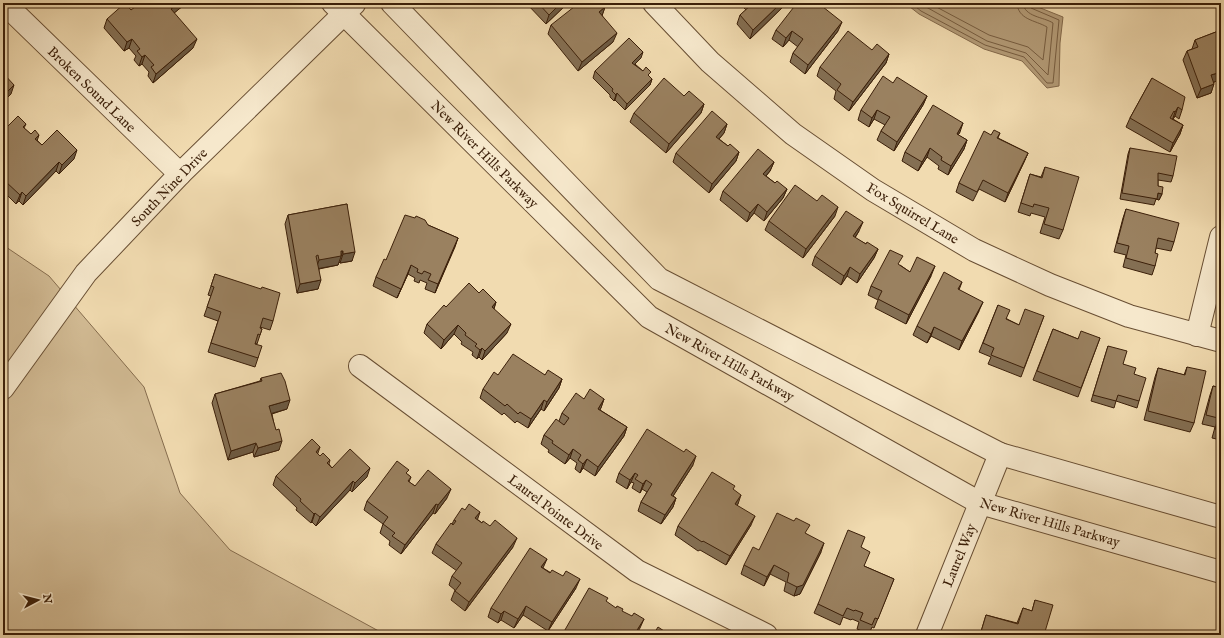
<svg xmlns="http://www.w3.org/2000/svg" width="1224" height="638" viewBox="0 0 1224 638" font-family="'IM FELL English',serif">
<style>
.green{fill:#d2bb94;stroke:#866d4e}
.water{fill:#b39b77;stroke:#83694b}
.lines{fill:none;stroke-linecap:round;stroke-linejoin:round}
.shore{stroke:#775d40;stroke-width:1}
.minor-casing{stroke:#684e33;stroke-width:24}
.minor{stroke:#f6e8cc;stroke-width:22}
.wall{fill:#846f53;stroke:#3b1f09}
.shaded-wall{fill:#6c5a43;stroke:#3b1f09}
.building{fill:#9a8160;stroke:#3b1f09}
.labels{text-anchor:middle;stroke-width:4;stroke-linejoin:round;paint-order:stroke}
.street-label{font-size:14px;fill:#3b1f09;stroke:#f6e8cc}
</style>
<rect width="100%" height="100%" fill="#f1dbb0"/>
<filter id="stains"><feTurbulence type="fractalNoise" baseFrequency=".005" numOctaves="4"/><feColorMatrix values="0 0 0 0 .2 0 0 0 0 .09 0 0 0 0 .02 0 0 0 .5 -.17"/></filter>
<radialGradient id="worn" r=".72"><stop offset=".6" stop-color="#630" stop-opacity="0"/><stop offset="1" stop-color="#630" stop-opacity=".3"/></radialGradient>
<!-- green -->
<polygon class="green" points="3,245 49,276 144,387 180,493 230,550 386,635 3,635"/>
<!-- water -->
<polygon class="water" points="905,3 1028,3 1063,17 1060,43 1059,86 1047,88 1022,61 984,49 919,14"/>
<g class="lines">
<!-- shore -->
<g class="shore">
<polyline points="911,3 921,11 985,45 1024,57 1047,83 1053,83 1059,20 1031,8 1028,3"/>
<path d="M919,3L987,41L1026,53L1048,75L1053,23C1044,17 1024,17 1023,3"/>
<path d="M929,3L989,35L1028,47L1043,60L1047,27C1035,20 1018,20 1017,3"/>
</g>
<defs>
<g id="minor">
<polyline points="4,3 180,174"/>
<polyline points="333,3 649,317 980,503 1221,572"/>
<polyline points="392,3 659,279 1000,454 1221,517"/>
<polyline points="654,3 710,62 793,134 873,190 974,250 1050,285 1129,316 1221,341"/>
<polyline points="1197,335 1221,237"/>
<polyline points="360,366 637,571 766,635"/>
<polyline points="3,388 86,273 180,174 354,4"/>
<polyline points="927,635 1000,454"/>
</g>
</defs>
<!-- minor casing -->
<use href="#minor" class="minor-casing"/>
<!-- minor -->
<use href="#minor" class="minor"/>
</g>
<!-- wall -->
<g class="wall">
<polygon points="526,3 568,3 546,24"/>
<polygon points="739,3 787,3 750,39 737,24 740,15 746,10"/>
<polygon points="184,5 174,13 193,48 153,83 148,76 149,72 142,64 139,66 134,60 136,56 129,48 124,51 104,28 107,19 131,10"/>
<polygon points="605,7 602,15 613,42 578,71 548,34 551,25"/>
<polygon points="776,30 838,31 805,74 790,62 793,53 798,47 789,40 783,47 772,39"/>
<polygon points="1221,30 1221,82 1220,80 1214,82 1211,93 1197,98 1183,60 1187,51 1192,49 1195,40"/>
<polygon points="872,50 889,54 886,63 849,111 834,99 836,91 817,76 820,67"/>
<polygon points="641,58 635,64 652,79 650,85 625,110 615,100 614,101 610,97 610,95 593,78 595,71"/>
<polygon points="1152,78 1182,110 1179,119 1175,116 1173,119 1183,125 1180,134 1170,152 1126,127 1130,118"/>
<polygon points="893,83 927,96 923,105 894,151 877,140 881,131 885,125 874,119 869,127 858,120 861,110"/>
<polygon points="684,96 704,104 701,113 666,153 630,122 634,113"/>
<polygon points="26,124 24,128 42,145 74,159 59,174 56,171 23,205 19,201 16,204 3,191 3,131"/>
<polygon points="727,124 724,133 719,139 728,146 739,152 736,161 709,193 673,162 676,153"/>
<polygon points="960,132 958,135 967,140 964,149 948,175 938,169 939,166 927,157 918,171 902,161 905,152"/>
<polygon points="1000,133 998,138 1028,153 1024,162 1005,202 979,189 973,201 956,192 959,183 991,135"/>
<polygon points="1130,148 1173,176 1171,182 1158,180 1158,186 1162,194 1159,200 1156,199 1154,205 1120,199 1128,154"/>
<polygon points="774,162 770,171 766,176 775,183 787,189 783,198 764,221 754,213 747,222 720,200 723,191"/>
<polygon points="1045,167 1063,230 1059,239 1040,233 1045,217 1031,213 1030,216 1018,212 1030,174 1041,177"/>
<polygon points="347,204 352,261 340,263 339,262 338,265 319,269 318,289 297,293 285,224 288,215"/>
<polygon points="1126,209 1174,242 1171,251 1156,248 1155,253 1155,266 1152,275 1123,267 1126,255 1114,252 1123,218"/>
<polygon points="835,216 803,258 765,230 769,221"/>
<polygon points="428,225 458,238 435,293 425,289 427,283 420,280 419,283 414,281 415,278 408,274 397,298 373,286 376,277 386,260"/>
<polygon points="859,231 855,238 866,244 878,249 874,258 857,283 847,276 841,285 812,265 815,256"/>
<polygon points="900,265 910,272 931,276 906,324 875,308 878,300 868,295 871,286"/>
<polygon points="215,274 273,321 270,330 260,327 260,328 262,329 257,344 255,343 255,344 258,358 255,367 208,352 218,321 204,316 211,296 208,295"/>
<polygon points="962,282 959,290 979,311 959,350 931,336 927,343 913,335 917,326"/>
<polygon points="479,293 496,302 494,309 507,333 482,360 479,357 477,359 472,355 473,352 461,344 462,342 454,334 441,349 424,333 427,324 446,307"/>
<polygon points="998,305 1007,319 1019,325 1044,316 1021,377 988,364 991,357 979,352"/>
<polygon points="1053,329 1078,339 1100,338 1078,397 1033,380"/>
<polygon points="1108,346 1123,364 1134,374 1139,401 1137,408 1116,401 1114,408 1091,401"/>
<polygon points="1187,367 1194,423 1190,432 1144,420 1155,377 1158,368 1184,375"/>
<polygon points="498,375 545,375 562,379 559,388 544,411 541,409 528,428 517,421 515,423 504,413 502,415 480,398 483,389"/>
<polygon points="261,378 287,409 272,414 279,450 254,457 253,452 228,460 212,403 215,394 260,381"/>
<polygon points="1213,386 1221,388 1221,440 1212,438 1215,427 1202,424 1210,395"/>
<polygon points="584,399 604,399 600,410 627,427 624,436 595,476 583,468 580,473 575,469 577,463 570,458 565,464 548,452 549,450 541,444 544,435 559,421 562,413"/>
<polygon points="318,454 320,456 330,460 329,464 332,468 367,477 352,492 350,490 316,526 312,522 311,523 296,510 297,508 273,485 276,476"/>
<polygon points="693,465 673,496 676,498 673,507 661,524 638,511 641,502 647,492 642,489 640,493 632,488 634,483 631,482 627,489 616,482 619,473"/>
<polygon points="407,474 411,477 409,482 415,486 447,498 435,514 433,513 401,554 389,545 390,541 380,533 383,524 364,510 367,501"/>
<polygon points="734,490 738,504 737,505 751,525 726,565 700,550 698,551 675,535 678,526"/>
<polygon points="477,519 513,547 465,611 451,600 455,590 449,585 452,576 457,571 432,553 436,544 452,524 454,520"/>
<polygon points="807,534 821,552 800,594 794,596 784,591 786,582 770,574 764,586 741,574 744,565 759,550"/>
<polygon points="861,548 864,566 894,579 874,628 872,627 869,634 857,629 859,622 852,619 851,620 843,617 840,625 814,613 818,604"/>
<polygon points="543,568 576,588 548,631 523,615 514,628 501,620 498,623 488,617 491,608"/>
<polygon points="1035,600 1044,635 980,635 986,615 1017,623 1023,608 1032,611"/>
</g>
<!-- shaded-wall -->
<g class="shaded-wall">
<polygon points="178,3 184,3 184,5 168,18 171,9"/>
<polygon points="561,3 568,3 546,24 549,15"/>
<polygon points="781,3 787,3 750,39 753,30"/>
<polygon points="605,7 602,16 599,12"/>
<polygon points="842,22 838,31 805,74 808,65"/>
<polygon points="792,31 789,40 783,47 786,38"/>
<polygon points="617,33 613,42 578,71 582,62"/>
<polygon points="132,39 129,48 124,51 127,42"/>
<polygon points="197,39 193,48 153,83 156,74"/>
<polygon points="643,52 641,58 630,69 632,63"/>
<polygon points="889,54 886,63 849,111 853,102"/>
<polygon points="145,55 142,64 139,66 142,57"/>
<polygon points="1221,72 1221,77 1220,80 1208,84 1211,75"/>
<polygon points="652,79 650,85 625,110 627,104"/>
<polygon points="1214,84 1211,93 1197,98 1201,89"/>
<polygon points="14,85 11,94 3,102 3,96"/>
<polygon points="617,93 615,100 614,101 616,95"/>
<polygon points="927,96 923,105 894,151 897,142"/>
<polygon points="704,104 701,113 666,153 669,144"/>
<polygon points="1178,107 1175,116 1172,121 1175,112"/>
<polygon points="877,110 874,119 869,127 872,118"/>
<polygon points="963,123 960,132 953,143 957,134"/>
<polygon points="727,124 724,133 713,146 716,137"/>
<polygon points="1183,125 1180,134 1170,152 1173,143"/>
<polygon points="39,135 36,144 35,139"/>
<polygon points="967,140 964,149 948,175 951,166"/>
<polygon points="930,148 927,157 918,171 922,162"/>
<polygon points="77,150 74,159 59,174 62,165"/>
<polygon points="739,152 736,161 709,193 712,184"/>
<polygon points="1028,153 1024,162 1005,202 1008,193"/>
<polygon points="59,162 56,171 23,205 26,196"/>
<polygon points="774,162 770,171 760,183 763,174"/>
<polygon points="787,189 783,198 764,221 767,212"/>
<polygon points="22,192 19,201 16,204 20,195"/>
<polygon points="1158,193 1162,194 1159,200 1156,199"/>
<polygon points="758,204 754,213 747,222 750,213"/>
<polygon points="838,207 835,216 803,258 806,249"/>
<polygon points="863,222 859,231 850,245 853,236"/>
<polygon points="458,238 455,247 435,293 438,284"/>
<polygon points="878,249 874,258 857,283 860,274"/>
<polygon points="341,251 343,251 338,265 316,269 319,260"/>
<polygon points="355,252 352,261 340,263 343,254"/>
<polygon points="411,265 408,274 397,298 401,289"/>
<polygon points="935,266 931,276 906,324 909,315"/>
<polygon points="850,267 847,276 841,285 844,276"/>
<polygon points="321,280 318,289 297,293 300,284"/>
<polygon points="496,302 493,311 492,307"/>
<polygon points="983,302 979,311 959,350 962,341"/>
<polygon points="511,324 507,333 482,360 485,351"/>
<polygon points="458,325 454,334 441,349 444,340"/>
<polygon points="934,327 931,336 927,343 931,334"/>
<polygon points="482,348 479,357 477,359 480,350"/>
<polygon points="562,379 559,388 544,411 547,402"/>
<polygon points="604,399 601,408 594,418 598,409"/>
<polygon points="290,400 287,409 266,415 269,406"/>
<polygon points="544,400 541,409 528,428 531,419"/>
<polygon points="627,427 624,436 595,476 598,467"/>
<polygon points="282,441 279,450 254,457 258,448"/>
<polygon points="256,443 253,452 228,460 231,451"/>
<polygon points="320,447 317,456 316,452"/>
<polygon points="573,449 570,458 565,464 569,455"/>
<polygon points="696,456 693,465 668,504 671,495"/>
<polygon points="587,459 583,468 580,473 583,464"/>
<polygon points="370,468 367,477 352,492 355,483"/>
<polygon points="635,473 631,482 627,489 630,480"/>
<polygon points="646,480 642,489 640,493 643,484"/>
<polygon points="353,481 350,490 316,526 320,517"/>
<polygon points="451,489 447,498 435,514 438,505"/>
<polygon points="741,495 738,504 732,513 735,504"/>
<polygon points="676,498 673,507 661,524 665,515"/>
<polygon points="436,504 433,513 401,554 405,545"/>
<polygon points="480,512 477,521 475,518"/>
<polygon points="315,513 312,522 311,523 314,514"/>
<polygon points="755,516 751,525 726,565 730,556"/>
<polygon points="517,538 513,547 465,611 469,602"/>
<polygon points="824,543 821,552 800,594 794,596 797,587"/>
<polygon points="547,559 543,568 541,567"/>
<polygon points="774,565 770,574 764,586 767,577"/>
<polygon points="580,579 576,588 548,631 552,622"/>
<polygon points="526,606 523,615 514,628 518,619"/>
<polygon points="504,611 501,620 498,623 501,614"/>
<polygon points="644,619 640,628 636,635 634,635"/>
</g>
<!-- building -->
<g class="building">
<polygon points="125,3 131,10 140,3 178,3 171,9 197,39 156,74 151,67 154,65 145,55 142,57 137,51 140,49 132,39 127,42 107,19"/>
<polygon points="538,3 561,3 549,15"/>
<polygon points="579,3 602,3 605,7 599,12 617,33 582,62 551,25"/>
<polygon points="751,3 781,3 753,30 740,15 752,4"/>
<polygon points="797,3 806,3 810,6 812,3 818,3 842,22 808,65 793,53 803,39 792,31 786,38 776,30"/>
<polygon points="1221,30 1221,72 1211,75 1214,84 1201,89 1187,51 1198,47 1195,40"/>
<polygon points="848,31 872,50 877,44 889,54 853,102 837,90 841,84 820,67"/>
<polygon points="629,38 643,52 632,63 643,71 646,67 651,72 648,75 652,79 627,104 617,93 616,95 612,91 613,89 595,71"/>
<polygon points="3,73 14,85 3,96"/>
<polygon points="883,76 893,83 897,77 927,96 897,142 881,131 890,117 877,110 872,118 861,110"/>
<polygon points="664,78 684,96 689,91 704,104 669,144 634,113"/>
<polygon points="1152,78 1185,97 1182,110 1178,107 1175,112 1174,111 1170,118 1183,125 1173,143 1130,118"/>
<polygon points="933,105 963,123 957,134 967,140 951,166 941,160 942,157 930,148 922,162 905,152"/>
<polygon points="712,111 727,124 716,137 728,146 730,144 739,152 712,184 676,153"/>
<polygon points="18,116 26,124 23,127 31,134 35,130 39,135 35,139 42,145 57,130 77,150 62,165 59,162 26,196 22,192 20,195 5,181 8,178 3,173 3,138 6,135 3,132 3,131"/>
<polygon points="994,130 1000,133 997,138 1028,153 1008,193 983,180 977,192 959,183 984,131 991,135"/>
<polygon points="1130,148 1177,156 1173,176 1158,173 1158,186 1163,187 1162,194 1158,193 1157,199 1122,193"/>
<polygon points="758,149 774,162 763,174 775,183 777,181 787,189 767,212 758,204 750,213 723,191"/>
<polygon points="1045,167 1079,177 1063,230 1044,224 1049,208 1034,204 1033,207 1021,203 1030,174 1042,178"/>
<polygon points="795,185 817,201 822,195 838,207 806,249 769,221"/>
<polygon points="347,204 355,252 343,254 343,251 341,251 341,256 319,260 318,255 316,256 321,280 300,284 288,215"/>
<polygon points="1126,209 1179,223 1174,242 1158,238 1155,253 1158,254 1155,266 1126,258 1129,246 1117,243"/>
<polygon points="846,211 863,222 853,236 866,244 867,242 878,249 860,274 850,267 844,276 815,256"/>
<polygon points="405,215 415,218 416,216 425,220 428,225 458,238 438,284 428,280 431,274 424,271 422,274 417,272 418,269 411,265 401,289 376,277 384,259 386,260"/>
<polygon points="890,250 903,256 898,264 910,272 917,257 935,266 909,315 878,299 882,291 871,286"/>
<polygon points="944,272 962,282 958,289 983,302 962,341 934,327 931,334 917,326"/>
<polygon points="215,274 261,289 262,287 280,293 273,321 263,318 260,328 262,329 260,335 258,334 255,344 262,346 258,358 211,343 221,312 207,307 214,287 211,286"/>
<polygon points="469,283 479,293 483,289 496,302 492,307 511,324 485,351 482,348 480,350 475,346 477,344 465,335 466,333 458,325 444,340 427,324 444,305 446,307"/>
<polygon points="998,305 1010,310 1006,319 1019,325 1025,309 1044,316 1024,368 991,355 994,348 983,343"/>
<polygon points="1053,329 1078,339 1081,331 1100,338 1081,388 1037,371"/>
<polygon points="1108,346 1127,351 1123,364 1136,368 1134,374 1146,378 1139,401 1118,395 1116,401 1093,395"/>
<polygon points="513,354 545,375 548,370 562,379 547,402 544,400 531,419 520,412 518,414 507,404 505,406 483,389 494,372 498,375"/>
<polygon points="1187,367 1206,371 1194,423 1148,411 1158,368 1185,375"/>
<polygon points="281,373 285,381 290,400 269,406 276,430 279,429 282,441 258,448 256,443 231,451 215,394 262,381 261,378"/>
<polygon points="1213,386 1221,388 1221,430 1215,429 1218,418 1206,415"/>
<polygon points="590,389 604,399 598,409 627,427 598,467 587,459 583,464 578,460 581,455 573,449 569,455 552,443 553,441 544,435 556,419 564,425 569,418 562,413 576,393 584,399"/>
<polygon points="647,429 684,452 686,449 696,456 671,495 676,498 665,515 641,502 652,484 646,480 643,484 635,479 638,475 635,473 630,480 619,473"/>
<polygon points="312,439 320,447 316,452 320,456 323,453 330,460 327,463 332,468 350,449 370,468 355,483 353,481 320,517 315,513 314,514 300,501 301,499 276,476"/>
<polygon points="397,461 409,470 406,473 411,477 408,481 415,486 428,470 451,489 438,505 436,504 405,545 392,536 395,533 383,524 388,517 367,501"/>
<polygon points="712,472 735,486 733,489 741,495 735,504 755,516 730,556 703,541 702,542 678,526"/>
<polygon points="469,504 480,512 475,518 482,523 483,521 490,526 495,520 517,538 469,602 455,591 461,583 452,576 462,563 436,544 451,523 453,525 456,521 454,520 462,508 465,510"/>
<polygon points="777,513 794,521 796,518 810,525 805,533 824,543 803,585 797,587 787,582 789,573 774,565 767,577 744,565 753,547 759,550"/>
<polygon points="848,530 865,537 861,547 870,552 864,566 894,579 878,619 875,618 872,625 860,620 863,613 855,610 854,611 847,608 843,616 818,604"/>
<polygon points="530,548 547,559 541,567 550,573 552,570 563,576 566,571 580,579 552,622 526,606 518,619 504,611 501,614 491,608"/>
<polygon points="589,588 608,598 606,601 616,608 617,606 623,609 622,611 632,616 634,613 644,619 634,635 562,635"/>
<polygon points="1035,600 1053,605 1044,635 980,635 986,615 1018,624 1023,608 1032,611"/>
<polygon points="658,627 670,635 653,635"/>
<polygon points="1063,632 1072,635 1062,635"/>
<polygon points="1099,632 1107,635 1098,635"/>
<polygon points="1142,633 1153,635 1142,635"/>
</g>
<g class="labels">
<!-- street labels -->
<g class="street-label">
<text transform="translate(92 89) rotate(44)" y="5">Broken Sound Lane</text>
<text transform="translate(485 154) rotate(45)" y="5">New River Hills Parkway</text>
<text transform="translate(169 187) rotate(-46)" y="5">South Nine Drive</text>
<text transform="translate(913 213) rotate(31)" y="5">Fox Squirrel Lane</text>
<text transform="translate(730 362) rotate(29)" y="5">New River Hills Parkway</text>
<text transform="translate(556 512) rotate(37)" y="5">Laurel Pointe Drive</text>
<text transform="translate(1050 522) rotate(16)" y="5">New River Hills Parkway</text>
<text transform="translate(959 555) rotate(-68)" y="5">Laurel Way</text>
</g>
</g>
<!-- margin -->
<rect width="1224" height="638" fill="none" stroke="#f1dbb0" stroke-width="16"/>
<rect x="4" y="4" width="1216" height="630" fill="none" stroke="#3b1f09" stroke-width="2"/>
<rect x="8" y="8" width="1208" height="622" fill="none" stroke="#3b1f09"/>
<!-- north arrow -->
<g transform="translate(38 600) rotate(83)" stroke="#f6e8cc" stroke-width="3" paint-order="stroke">
<path d="M0-3L7 15L0 10L-7 15Z" fill="#3b1f09"/>
<text y="-6" font-size="11" font-weight="bold" text-anchor="middle" fill="#3b1f09">N</text>
</g>
<rect width="100%" height="100%" filter="url(#stains)"/>
<rect width="100%" height="100%" fill="url(#worn)"/>
</svg>
